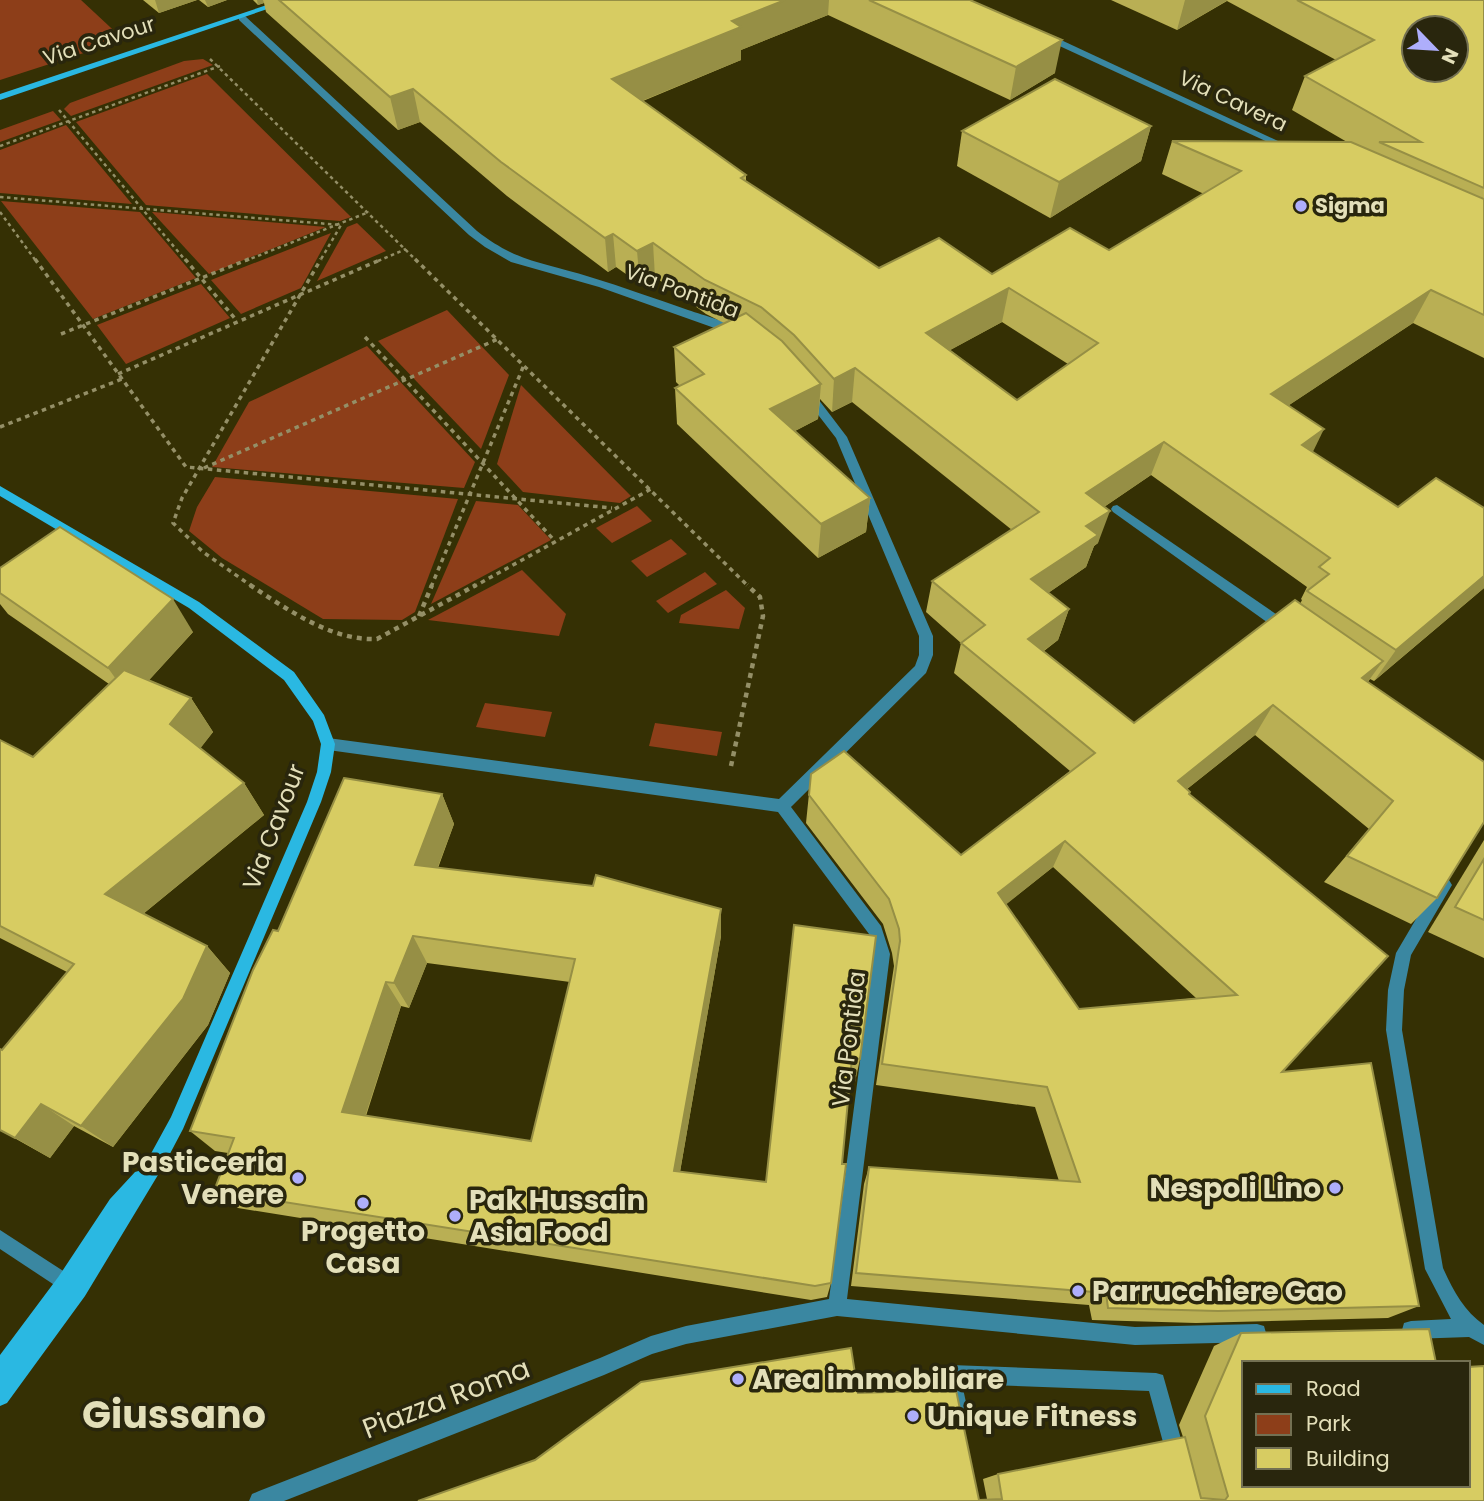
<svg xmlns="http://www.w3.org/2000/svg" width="1484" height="1501" viewBox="0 0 1484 1501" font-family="Poppins,sans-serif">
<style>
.green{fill:#8d3e19}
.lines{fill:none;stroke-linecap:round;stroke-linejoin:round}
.path-far2{stroke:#948f67;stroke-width:2.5;stroke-dasharray:3.5 3.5;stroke-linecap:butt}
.path-far1{stroke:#948f67;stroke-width:3.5;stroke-dasharray:4.5 4.5;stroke-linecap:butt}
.path{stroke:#948f67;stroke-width:4.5;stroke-dasharray:5 5;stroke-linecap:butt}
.street{fill:#3a87a1;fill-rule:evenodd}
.secondary{fill:#2ab8e2;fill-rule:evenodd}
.wall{fill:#b9af54;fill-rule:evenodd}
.shaded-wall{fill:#968f45}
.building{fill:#d7cc62;stroke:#968f45;stroke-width:2;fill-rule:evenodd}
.poi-dot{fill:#aeaefb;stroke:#29260d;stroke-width:2.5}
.labels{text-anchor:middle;stroke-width:7;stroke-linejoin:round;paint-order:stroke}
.far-street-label{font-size:21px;fill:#e3dfb9;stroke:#29260d}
.far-poi-label{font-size:21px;font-weight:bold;fill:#e3dfb9;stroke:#29260d;text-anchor:start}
.street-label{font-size:24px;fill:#e3dfb9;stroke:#29260d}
.near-poi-label{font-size:28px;font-weight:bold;fill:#e3dfb9;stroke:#29260d;text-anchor:start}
.near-street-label{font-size:28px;fill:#e3dfb9;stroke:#29260d}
.near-district-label{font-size:38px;font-weight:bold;fill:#e3dfb9;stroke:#29260d}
</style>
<rect width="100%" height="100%" fill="#353004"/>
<!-- green -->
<g class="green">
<polygon points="0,0 81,0 124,40 0,80"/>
<polygon points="203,59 213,65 71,116 64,109 70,103 184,61"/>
<polygon points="207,74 351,217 340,221 146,205 76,122"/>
<polygon points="53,111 61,120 0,142 0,130"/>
<polygon points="66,125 132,204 0,193 0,150"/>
<polygon points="1,201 140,212 196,278 93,319"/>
<polygon points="152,212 153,212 326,227 209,274"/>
<polygon points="357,223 386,251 317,281 347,227"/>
<polygon points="331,233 301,288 241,314 211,280"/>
<polygon points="201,284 230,318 126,364 97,325"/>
<polygon points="447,310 509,375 481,449 378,341"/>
<polygon points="367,346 475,462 464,488 212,467 249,402"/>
<polygon points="521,385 631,496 620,503 523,492 497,464"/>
<polygon points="215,477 458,499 415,612 402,620 323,619 222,558 189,531 197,507"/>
<polygon points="476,501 518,505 551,540 431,604"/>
<polygon points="637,506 652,521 612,543 596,528"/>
<polygon points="671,539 687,554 647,577 631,561"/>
<polygon points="522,570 566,614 559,636 428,620"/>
<polygon points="705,572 717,584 668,613 656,601"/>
<polygon points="726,590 745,608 739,629 679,623 681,615"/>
<polygon points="485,703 552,712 545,737 476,727"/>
<polygon points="655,723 722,732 717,756 649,746"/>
</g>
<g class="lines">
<!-- path-far2 -->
<g class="path-far2">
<polyline points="210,59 417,261"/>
<polyline points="59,110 186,261"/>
<polyline points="0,146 220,66"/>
<polyline points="0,197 341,225 320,261"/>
<polyline points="0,212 36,261"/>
<polyline points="245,261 369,212"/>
<polyline points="378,261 406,249"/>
</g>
<!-- path-far1 -->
<g class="path-far1">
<polyline points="35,259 186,467 612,508"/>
<polyline points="185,259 237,321"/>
<polyline points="415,259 749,587"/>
<polyline points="61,334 249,259"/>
<polyline points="365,337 555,541"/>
<polyline points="118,374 382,259"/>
<polyline points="0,427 122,379"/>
<polyline points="204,468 498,339"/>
<polyline points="253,587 203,552 173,523 182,498 321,259"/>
<polyline points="431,587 524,365"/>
<polyline points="473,587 651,489"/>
</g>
<!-- path -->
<g class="path">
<path d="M250,585C287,609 331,641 377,639L476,585"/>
<polyline points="419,616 432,585"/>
<polyline points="731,766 763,616 760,597 747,585"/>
</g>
<!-- street -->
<g class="street">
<path d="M239,16H245L477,231C518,263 543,262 590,277C623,287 656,299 688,310C705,316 729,321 742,333L737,336L599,287L511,262L485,247L469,235L239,20Z"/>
<polygon points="1040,33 1046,33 1293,148 1285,150 1040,37"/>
<polygon points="808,390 812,391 847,437 933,636 933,655 926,673 791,807 881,926 890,954 847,1299 1135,1327 1257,1324 1264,1326 1266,1333 1264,1340 1257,1342 1135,1345 837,1316 686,1344 652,1354 604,1375 284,1501 249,1501 252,1494 259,1491 600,1358 651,1336 686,1326 829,1299 874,954 869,934 778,812 328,750 323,748 321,744 323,740 328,738 779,799 915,666 919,655 919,636 836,438 802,394"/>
<polygon points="1117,505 1292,625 1294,629 1292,633 1282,633 1113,512 1111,509 1113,506"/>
<path d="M1444,878L1449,880L1452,885L1411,955L1404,990L1402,1030L1443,1268C1453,1290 1464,1311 1484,1325V1345L1469,1337L1411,1339L1404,1337L1402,1330L1404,1323L1411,1321L1451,1319L1425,1269L1386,1030L1388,990L1396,953L1439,880Z"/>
<polygon points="0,1230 71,1276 74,1282 71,1288 65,1291 59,1288 0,1249"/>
<path d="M951,1365L1156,1373L1163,1375L1165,1382L1186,1457L1183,1464L1176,1467L1169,1464L1149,1391L962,1384L967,1407L964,1414L957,1417L950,1414C945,1401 939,1380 944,1367Z"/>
</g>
<!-- secondary -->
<g class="secondary">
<polygon points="282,0 294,0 0,100 0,94"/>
<polygon points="0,486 199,602 294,672 324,715 335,744 331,772 321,802 183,1129 164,1165 85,1296 7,1403 0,1406 0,1355 59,1276 110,1199 135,1172 142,1170 171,1117 307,802 317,772 321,744 313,721 284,680 189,608 0,496"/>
</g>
</g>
<!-- wall -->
<g class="wall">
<polygon points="143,0 197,0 159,13"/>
<polygon points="199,0 227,0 208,7"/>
<path d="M253,0H970L1055,73L1010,100L828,15L741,50V60L643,101L746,175V181L879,268L992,274L1109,250L1204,194L1162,174L1172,141L1347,142L1292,110L1305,76L1336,60L1227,1L1177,30L1111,0H1484V358L1413,323L1289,405L1313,452L1484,588L1374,681L1370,679L1368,682L1437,898L1411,924L1324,882L1369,829L1255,735L1187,789L1282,1072L1419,1306L1388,1318L1196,1323L1092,1320L1089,1305L851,1286L864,1184L869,1167L1059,1181L1035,1107L876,1085L894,966L892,953L883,924L806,823L811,774L961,855L1070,771L954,673L961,643L926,612L932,581L1012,530L852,402L832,412L820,399L818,419L795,431L870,498L866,532L818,558L677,424L675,388L680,386L676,382L674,347L724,323L706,314L655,277L640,284L616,267L608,272L507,196L420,122L398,130L266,12L264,3L258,5ZM1002,322L1068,364L1017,400L950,350ZM1151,475L1307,587L1301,599L1302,600L1300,604L1134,723L1044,651L1058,640L1069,609L1048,593L1086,567L1094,546L1098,543L1104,507ZM1053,867L1196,998L1079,1009L1006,904Z"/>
<polygon points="1151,126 1141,161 1050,218 957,166 962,131"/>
<polygon points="0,568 193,632 149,680 191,698 213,732 200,748 244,783 264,815 143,914 207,946 230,973 208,1025 113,1147 74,1126 50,1158 0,1130 2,1050 67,972 0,938 0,740 33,757 109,684 8,614 0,604"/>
<path d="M442,794L454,824L438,868L721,909V936L680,1172L766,1182L794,925L860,1059L855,1082L850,1081L831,1283L827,1297L811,1300L238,1208L214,1191L228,1153L215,1151L190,1131ZM427,963L570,982L531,1141L366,1116L401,1006L409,1008Z"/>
<polygon points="1484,840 1484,958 1428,932"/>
<polygon points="1241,1333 1244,1485 1484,1501 418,1501 858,1393 979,1500 987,1499 983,1479 998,1474 1183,1437 1179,1425 1214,1346"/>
</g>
<!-- shaded-wall -->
<g class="shaded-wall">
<polygon points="155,0 197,0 159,13"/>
<polygon points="205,0 227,0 208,7"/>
<polygon points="257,0 263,0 264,3 258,5"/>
<polygon points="785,0 829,0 828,15 741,50 741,60 615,112 612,79 732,21"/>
<polygon points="1185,0 1228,0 1177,30"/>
<polygon points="1062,40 1055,73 1010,100 1016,67"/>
<polygon points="413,89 420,122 398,130 390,97"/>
<polygon points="1151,126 1141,161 1050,218 1059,182"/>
<polygon points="613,234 616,267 608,272 605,238"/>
<polygon points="653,243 655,277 640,284 637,251"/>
<polygon points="1009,288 1002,322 921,366 926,333"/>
<polygon points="1431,290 1413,323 1256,427 1271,394"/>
<polygon points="855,368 852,402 832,412 834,379"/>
<polygon points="821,384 818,419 770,444 770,409"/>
<polygon points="1324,429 1308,462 1302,445"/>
<polygon points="1164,442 1151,475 1076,526 1086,493"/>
<polygon points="870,498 866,532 818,558 821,524"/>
<polygon points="1110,511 1098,543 1094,546 1086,567 1022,611 1031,579 1086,526"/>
<polygon points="1484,576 1484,588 1374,681 1396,650"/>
<polygon points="173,599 193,632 131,700 108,668"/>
<polygon points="1069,609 1058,640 1019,669 1028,639"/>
<polygon points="1383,661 1361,691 1362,678"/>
<polygon points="191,698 213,732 193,758 170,724"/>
<polygon points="1273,705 1255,735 1162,809 1178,781"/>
<polygon points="244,783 264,815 132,923 105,894"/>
<polygon points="442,794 454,824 428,893 415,865"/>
<polygon points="1065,841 1053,867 989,918 998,893"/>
<polygon points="721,909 721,936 677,1189 674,1171"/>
<polygon points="413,936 427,963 409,1008 394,983"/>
<polygon points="207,946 230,973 208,1025 113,1147 81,1126"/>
<polygon points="386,982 401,1006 360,1132 342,1112"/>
<polygon points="41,1104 74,1126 50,1158 15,1138"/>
</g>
<!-- building -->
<g class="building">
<path d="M279,0H785L732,21L741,27L612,79L746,175L741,178L879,268L939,238L992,274L1070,228L1109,250L1241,171L1172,141L1351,142L1484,199V315L1431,290L1271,394L1324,429L1302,445L1398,507L1436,478L1484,508V576L1396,650L1307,591L1329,574L1319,567L1330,558L1164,442L1086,493L1110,511L1086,526L1098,535L1031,579L1069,609L1028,639L1134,723L1295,600L1383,661L1362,678L1484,762V822L1437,898L1347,856L1393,801L1273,705L1178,781L1190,792L1189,794L1388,956L1282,1072L1371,1063L1419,1306L1218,1311L1108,1308L1106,1293L856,1273L869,1167L1080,1182L1047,1087L882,1064L900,941L899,929L889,899L809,795L811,774L844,751L961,855L1095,753L961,643L985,625L932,581L1039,512L855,368L834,379L794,335L761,307L705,280L653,243L637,251L613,234L605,238L501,162L413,89L390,97ZM1009,288L1098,343L1017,400L926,333ZM1065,841L1237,995L1079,1009L998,893Z"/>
<polygon points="869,0 970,0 1062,40 1016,67"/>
<path d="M1297,0H1484V188L1379,142H1421L1305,76L1374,40ZM1414,28H1456V70H1414Z"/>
<polygon points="1055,79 1151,126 1059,182 962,131"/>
<polygon points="746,313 782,341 821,384 770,409 870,498 821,524 675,388 704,374 674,347"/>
<polygon points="60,527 173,599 108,668 0,593 0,568"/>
<polygon points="124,670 191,698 170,724 244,783 105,894 207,946 183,999 81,1126 41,1104 15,1138 0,1130 0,1049 2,1050 74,964 0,926 0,740 33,757"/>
<path d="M344,778L442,794L415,865L593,886L596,875L721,909L674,1171L766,1182L794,925L876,936L860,1059L852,1058L842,1164H846L831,1283L815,1286L214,1191L234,1138L190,1131L253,970L273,930L278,931ZM413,936L575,959L531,1141L342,1112L386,982L394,983Z"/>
<polygon points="1484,859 1484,920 1455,907"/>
<polygon points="1429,1329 1436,1363 1244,1363 1244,1485 1468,1485 1468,1367 1484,1366 1484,1501 418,1501 535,1460 641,1382 851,1348 858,1393 956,1390 979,1500 1002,1499 998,1474 1185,1437 1201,1498 1225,1500 1228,1496 1205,1416 1241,1333"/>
</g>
<!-- markers -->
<g class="poi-dot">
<circle cx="1301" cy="206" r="7"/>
<circle cx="298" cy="1178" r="7"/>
<circle cx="1335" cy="1188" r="7"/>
<circle cx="363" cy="1203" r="7"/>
<circle cx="455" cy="1216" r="7"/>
<circle cx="1078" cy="1291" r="7"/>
<circle cx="738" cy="1379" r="7"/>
<circle cx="913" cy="1416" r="7"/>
</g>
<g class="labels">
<!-- far-street labels -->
<g class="far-street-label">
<text transform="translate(99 41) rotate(-18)" y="7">Via Cavour</text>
<text transform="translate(1233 101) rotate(25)" y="7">Via Cavera</text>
<text transform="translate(682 291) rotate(20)" y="7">Via Pontida</text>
</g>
<!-- far-poi labels -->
<g class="far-poi-label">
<text x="1315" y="213">Sigma</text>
</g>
<!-- street labels -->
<g class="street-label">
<text transform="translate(274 827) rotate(-69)" y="8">Via Cavour</text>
<text transform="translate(849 1039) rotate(-83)" y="8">Via Pontida</text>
</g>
<!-- near-poi labels -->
<g class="near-poi-label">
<text x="284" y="1172" text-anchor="end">Pasticceria<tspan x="284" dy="32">Venere</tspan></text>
<text x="1321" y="1198" text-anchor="end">Nespoli Lino</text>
<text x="469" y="1210">Pak Hussain<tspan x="469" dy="32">Asia Food</tspan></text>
<text x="363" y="1241" text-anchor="middle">Progetto<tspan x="363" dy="32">Casa</tspan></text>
<text x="1092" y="1301">Parrucchiere Gao</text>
<text x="752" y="1389">Area immobiliare</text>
<text x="927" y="1426">Unique Fitness</text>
</g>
<!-- near-street labels -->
<g class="near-street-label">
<text transform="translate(446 1398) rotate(-21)" y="10">Piazza Roma</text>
</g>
<!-- near-district labels -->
<g class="near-district-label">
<text x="174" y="1428">Giussano</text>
</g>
</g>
<!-- legend -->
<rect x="1242" y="1361" width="228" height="126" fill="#29260d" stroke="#737052" stroke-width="2"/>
<rect x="1256" y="1384" width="35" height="10" fill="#2ab8e2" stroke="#737052" stroke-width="2"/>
<text x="1306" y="1396" font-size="21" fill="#e3dfb9">Road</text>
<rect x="1256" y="1414" width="35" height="21" fill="#8d3e19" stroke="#737052" stroke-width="2"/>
<text x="1306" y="1431" font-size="21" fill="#e3dfb9">Park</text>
<rect x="1256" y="1448" width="35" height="21" fill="#d7cc62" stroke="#737052" stroke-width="2"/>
<text x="1306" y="1466" font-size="21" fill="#e3dfb9">Building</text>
<!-- north arrow -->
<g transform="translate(1435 49) rotate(115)"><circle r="33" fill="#29260d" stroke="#737052" stroke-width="2"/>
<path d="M0-5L12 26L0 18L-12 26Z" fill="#aeaefb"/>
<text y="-10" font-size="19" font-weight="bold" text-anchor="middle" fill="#e3dfb9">N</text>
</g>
</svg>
